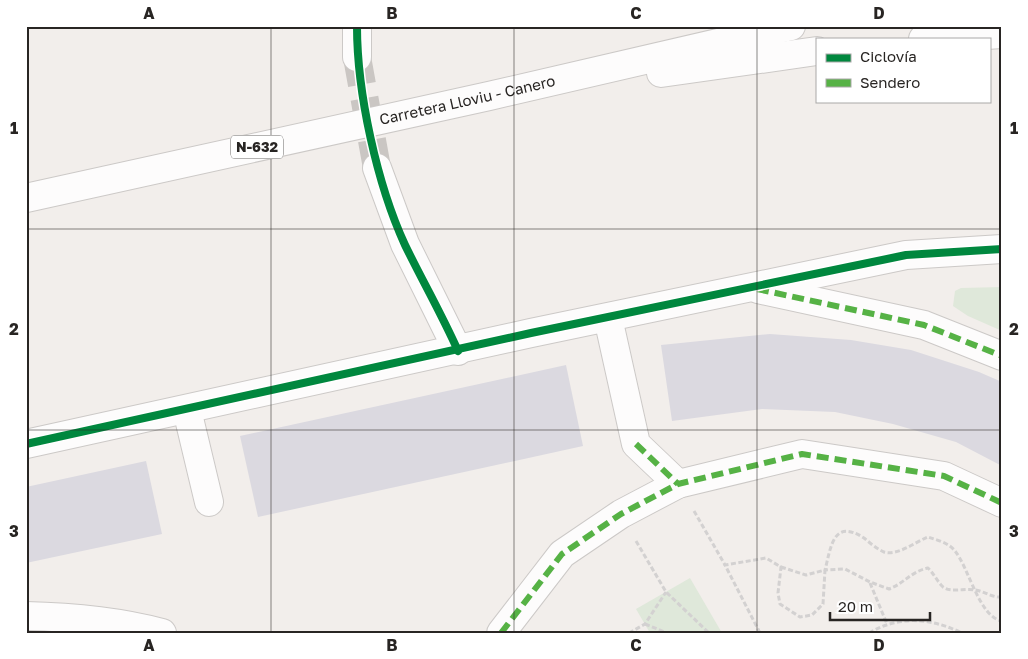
<svg xmlns="http://www.w3.org/2000/svg" width="1028" height="659" viewBox="0 0 1028 659" font-family="'Golos Text',sans-serif">
<style>
.green{fill:#dfe8da}
.building{fill:#dbd9e0}
.lines{fill:none;stroke-linecap:round;stroke-linejoin:round}
.minor-tunnel{stroke:#cac6c3;stroke-width:28;stroke-dasharray:28 14;stroke-linecap:butt}
.minor-casing{stroke:#ccc9c7;stroke-width:30}
.highway-casing{stroke:#ccc9c7;stroke-width:30}
.path{stroke:#d3d1d1;stroke-width:3;stroke-dasharray:5 2.5;stroke-linecap:butt}
.minor{stroke:#fdfcfc;stroke-width:28}
.highway{stroke:#fdfcfc;stroke-width:28}
.quiet{stroke:#56b245;stroke-width:6;stroke-dasharray:12 6;stroke-linecap:butt}
.cycleway-casing{stroke:#fff;stroke-width:11}
.cycleway{stroke:#00873e;stroke-width:8}
.grid{fill:none;stroke:#282523;stroke-width:1;stroke-opacity:0.55}
.labels{text-anchor:middle;stroke-width:4;stroke-linejoin:round;paint-order:stroke}
.shield{fill:#fff;stroke:#686665;stroke-width:1}
.shield-label{font-size:14px;font-weight:bold;fill:#282523}
.street-label{font-size:15px;fill:#282523;stroke:#fff}
.neatline{fill:none;stroke:#282523;stroke-width:2}
.grid-label{font-size:16px;text-anchor:middle;font-weight:bold;fill:#282523}
</style>
<rect width="100%" height="100%" fill="#f2eeeb"/>
<!-- green -->
<g class="green">
<polygon points="1002,287 1002,331 968,316 953,306 955,291 961,288"/>
<polygon points="690,578 722,633 650,633 636,609"/>
</g>
<!-- building -->
<g class="building">
<polygon points="770,334 851,340 911,350 979,372 1002,382 1002,466 956,442 893,424 835,412 762,409 672,421 661,345"/>
<polygon points="566,365 583,446 258,517 240,436"/>
<polygon points="146,461 162,534 26,563 26,487"/>
</g>
<g class="lines">
<!-- minor-tunnel -->
<polyline class="minor-tunnel" points="357,57 377,168"/>
<defs>
<g id="minor">
<polyline points="357,26 357,57"/>
<polyline points="377,168 405,244 458,351"/>
<polyline points="758,289 924,325 1002,356"/>
<polyline points="608,318 636,444 678,484"/>
<polyline points="187,410 209,502"/>
<polyline points="26,444 531,333 906,255 1002,249"/>
<path d="M26,616C73,617 117,621 162,633"/>
<polyline points="501,633 562,554 621,514 678,484 802,454 944,476 1002,503"/>
</g>
<g id="highway">
<polyline points="923,39 1002,34"/>
<polyline points="661,73 817,51"/>
<path id="s1" d="M26,198L489,96L791,26"/>
</g>
</defs>
<!-- minor casing -->
<use href="#minor" class="minor-casing"/>
<!-- highway casing -->
<use href="#highway" class="highway-casing"/>
<!-- path -->
<g class="path">
<polyline points="694,511 725,565"/>
<polyline points="636,541 666,592 709,633"/>
<polygon points="781,567 806,575 825,570 823,604 812,615 800,617 780,604 778,593"/>
<polyline points="870,583 887,624"/>
<path d="M1002,597C992,598 984,591 975,590C965,588 951,593 943,587C937,581 934,574 928,568C910,572 905,583 889,589L870,582L845,569L825,570C831,547 833,518 864,538C870,543 877,549 884,552C898,556 915,542 928,537C937,540 949,543 955,551C969,568 979,617 1002,621"/>
<polyline points="645,624 667,633"/>
<polyline points="629,633 645,624 666,592"/>
<polyline points="760,633 725,565 766,558 781,567"/>
<path d="M869,633C900,615 931,618 962,633"/>
</g>
<!-- minor -->
<use href="#minor" class="minor"/>
<!-- highway -->
<use href="#highway" class="highway"/>
<!-- quiet -->
<g class="quiet">
<polyline points="757,289 924,325 1002,356"/>
<polyline points="636,444 678,484"/>
<polyline points="501,633 562,554 621,514 678,484 802,454 944,476 1002,503"/>
</g>
<defs>
<g id="cycleway">
<path d="M357,26C357,93 377,184 405,245C422,280 442,315 458,351"/>
<polyline points="26,444 531,333 906,255 1002,249"/>
</g>
</defs>
<!-- cycleway casing -->
<use href="#cycleway" class="cycleway-casing"/>
<!-- cycleway -->
<use href="#cycleway" class="cycleway"/>
</g>
<!-- grid -->
<path class="grid" d="M271,26V633M514,26V633M757,26V633M26,229H1002M26,430H1002"/>
<g class="labels">
<!-- shield labels -->
<rect class="shield" x="231" y="135.5" width="52" height="23" rx="4"/>
<g class="shield-label">
<text x="257" y="152">N-632</text>
</g>
<!-- street labels -->
<g class="street-label">
<text dy="5" stroke="none"><textPath href="#s1" startOffset="452">Carretera Lloviu - Canero</textPath></text>
</g>
</g>
<!-- border -->
<rect width="1028" height="659" fill="none" stroke="#ffffff" stroke-width="55"/>
<!-- legend -->
<rect x="816" y="38" width="175" height="65" fill="#ffffff" stroke="#a9a8a7"/>
<rect x="826" y="54" width="25" height="8" fill="#00873e" stroke="#a9a8a7"/>
<text x="860" y="62" font-size="15" fill="#282523">Ciclovía</text>
<rect x="826" y="79" width="25" height="8" fill="#56b245" stroke="#a9a8a7"/>
<text x="860" y="88" font-size="15" fill="#282523">Sendero</text>
<!-- scale -->
<path d="M830 612v8h100v-8" fill="none" stroke="#282523" stroke-width="2.5"/>
<text x="838" y="612" font-size="15" fill="#282523" stroke="#ffffff" stroke-width="4" paint-order="stroke">20 m</text>
<rect x="28" y="28" width="972" height="604" class="neatline"/>
<g class="grid-label">
<text x="149" y="19">A</text>
<text x="392" y="19">B</text>
<text x="636" y="19">C</text>
<text x="879" y="19">D</text>
<text x="14" y="134">1</text>
<text x="1014" y="134">1</text>
<text x="14" y="335">2</text>
<text x="1014" y="335">2</text>
<text x="14" y="537">3</text>
<text x="1014" y="537">3</text>
<text x="149" y="651">A</text>
<text x="392" y="651">B</text>
<text x="636" y="651">C</text>
<text x="879" y="651">D</text>
</g>
</svg>
